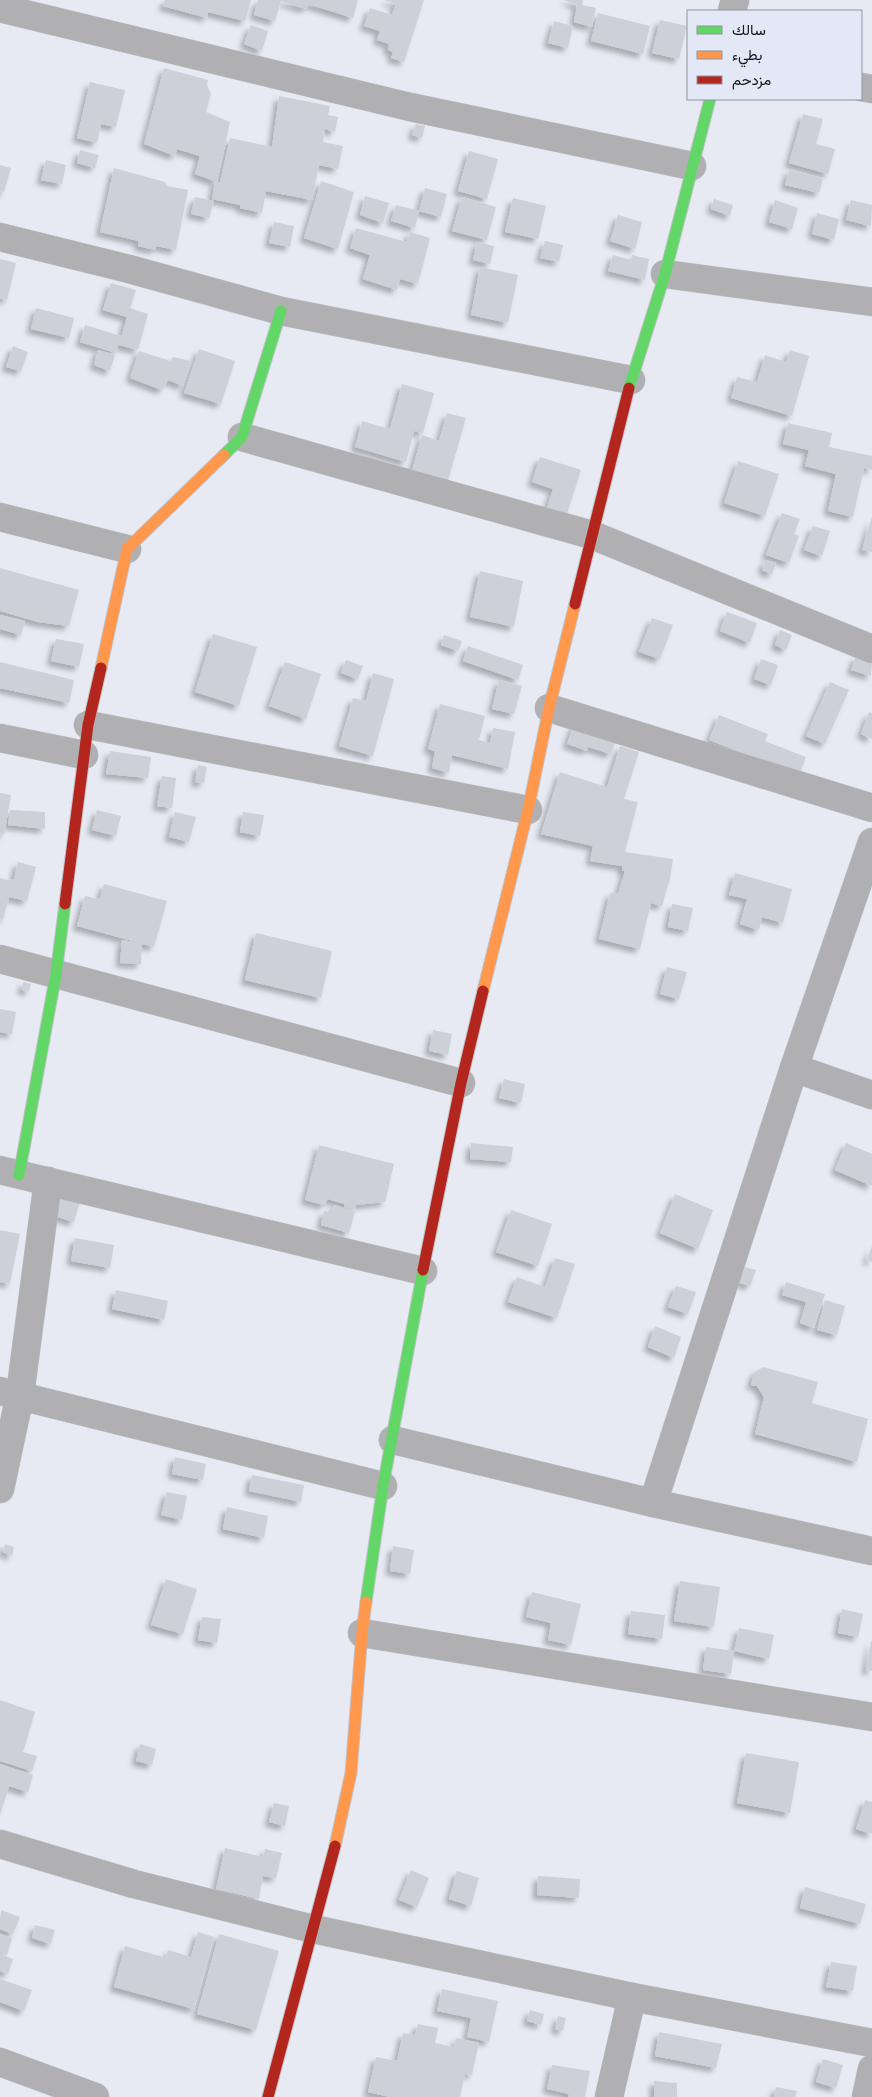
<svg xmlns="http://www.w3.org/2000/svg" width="872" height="2097" viewBox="0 0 872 2097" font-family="Quicksand,Vazirmatn,sans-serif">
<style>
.building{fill:#cdd0d6;filter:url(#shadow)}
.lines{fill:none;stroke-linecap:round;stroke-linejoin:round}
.street-casing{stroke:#c2c4ca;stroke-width:29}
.fast-casing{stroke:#c2c4ca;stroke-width:13}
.slow-casing{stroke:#c2c4ca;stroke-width:13}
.jam-casing{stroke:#c2c4ca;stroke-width:13}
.street{stroke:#b0b0b3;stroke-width:28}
.fast{stroke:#63d668;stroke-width:11}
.slow{stroke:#ff974d;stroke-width:11}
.jam{stroke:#b3261e;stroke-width:11}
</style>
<defs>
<filter id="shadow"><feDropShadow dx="-4.5" dy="4.5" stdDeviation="2.5" flood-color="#0004"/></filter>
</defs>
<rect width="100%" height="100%" fill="#e7eaf2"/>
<!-- building -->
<g class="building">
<polygon points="165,0 251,0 245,21 208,12 207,18 163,6"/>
<polygon points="258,0 358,0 353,18 308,4 306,9 281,1 275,21 254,15"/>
<polygon points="384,0 424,0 404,62 391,58 393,52 388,50 389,44 377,40 380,31 364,26 370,8 392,15 396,4"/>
<polygon points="564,0 583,0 582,5 596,8 592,27 574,22 577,5"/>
<polygon points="598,13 650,26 643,54 591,41"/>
<polygon points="660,20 687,26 679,59 652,53"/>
<polygon points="554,21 573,26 568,48 548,43"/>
<polygon points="251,25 268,31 262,51 244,44"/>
<polygon points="164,68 208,80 207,85 211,94 206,112 230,122 217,182 220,182 230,138 272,147 279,96 330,106 328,115 338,117 335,132 325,129 323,142 343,146 338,169 319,165 312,200 266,191 262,213 240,208 240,205 212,199 215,182 217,182 195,174 200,156 177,149 175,156 144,144"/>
<polygon points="90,82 125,90 116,127 101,124 97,143 77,138"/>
<polygon points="803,114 823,119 816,144 835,149 828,174 789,163"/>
<polygon points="416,124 425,126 422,138 412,135"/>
<polygon points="80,150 99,155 95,168 77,163"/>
<polygon points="469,151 498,159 487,199 458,191"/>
<polygon points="46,160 66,165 62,184 41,180"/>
<polygon points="0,165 11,168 4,192 0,191"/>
<polygon points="114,168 165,182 167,186 188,190 176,250 156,246 155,250 138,246 139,241 100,232"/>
<polygon points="789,170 823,178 819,193 785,185"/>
<polygon points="321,181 354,192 338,249 304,238"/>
<polygon points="425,188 447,194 441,217 419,211 415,228 391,221 396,205 419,211"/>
<polygon points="365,196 389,203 383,223 360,215"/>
<polygon points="195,197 214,201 209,218 191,214"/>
<polygon points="462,197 496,207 487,240 452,231"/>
<polygon points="513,198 546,206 538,239 505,232"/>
<polygon points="714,199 733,205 730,216 711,209"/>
<polygon points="775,200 798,208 792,229 769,222"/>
<polygon points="851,200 872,205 871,226 846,220"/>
<polygon points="817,213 839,219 834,240 812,234"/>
<polygon points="618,215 642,222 635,249 610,241"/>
<polygon points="274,222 294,226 290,247 269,243"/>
<polygon points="356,228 407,242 410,232 430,238 418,284 400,279 397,290 363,279 370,255 350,248"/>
<polygon points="545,241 563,245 559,262 540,258"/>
<polygon points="477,242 494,246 490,264 473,260"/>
<polygon points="613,255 631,260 632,255 649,259 645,280 608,271"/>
<polygon points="0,259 16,263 7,300 0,298"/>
<polygon points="480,267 518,275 508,323 471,315"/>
<polygon points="111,283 136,290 130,308 148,314 138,350 119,345 127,317 103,310"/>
<polygon points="36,308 74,318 69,338 31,329"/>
<polygon points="85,325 121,336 116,353 80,342"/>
<polygon points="13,346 28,352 21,371 6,367"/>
<polygon points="199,349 235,361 221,404 184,393"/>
<polygon points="98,350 115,355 110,371 94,365"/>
<polygon points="790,350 809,356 792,416 731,398 737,377 757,382 765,355 786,362"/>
<polygon points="139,351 171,361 173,357 191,361 183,386 168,380 162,390 130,378"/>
<polygon points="402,384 434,393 423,433 414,431 406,462 355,447 362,421 390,429"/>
<polygon points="447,413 466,418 447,484 411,474 422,435 439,441"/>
<polygon points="788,423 832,433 829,447 872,456 872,470 864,468 853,517 828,511 836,474 805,466 809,450 783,444"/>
<polygon points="540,457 581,470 566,517 546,511 553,489 532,482"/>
<polygon points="738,461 779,474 765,516 724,503"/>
<polygon points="782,513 800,519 794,534 799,536 789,563 766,555"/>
<polygon points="872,517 872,552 862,550"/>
<polygon points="813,526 830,531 822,556 804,550"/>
<polygon points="765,560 776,563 772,574 762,570"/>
<polygon points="0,568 79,590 69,626 38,622 0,611"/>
<polygon points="480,571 523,581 514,627 470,617"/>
<polygon points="727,612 757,623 750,643 720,631"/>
<polygon points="0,615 25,621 21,635 0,629"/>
<polygon points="652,618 673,625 660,659 639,652"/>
<polygon points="780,630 792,635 786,650 775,645"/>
<polygon points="213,634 257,647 239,706 195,692"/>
<polygon points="444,635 462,641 458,651 441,645"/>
<polygon points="56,639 84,644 79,667 51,661"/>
<polygon points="468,646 523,665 518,680 463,661"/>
<polygon points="856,656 872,662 871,676 851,670"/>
<polygon points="761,659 778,665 771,685 754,679"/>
<polygon points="346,660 363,666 358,679 341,673"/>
<polygon points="0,662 74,680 69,703 0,688"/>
<polygon points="285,662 321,674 306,719 269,706"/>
<polygon points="373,673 394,679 373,756 339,746 353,698 366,701"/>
<polygon points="499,680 522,686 514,714 492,709"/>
<polygon points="830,682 849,690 825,744 806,736"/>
<polygon points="440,704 485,716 479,740 490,743 493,728 515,732 508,769 452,755 449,773 432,768 435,751 428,749"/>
<polygon points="869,712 872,713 872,739 861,734"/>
<polygon points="719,715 768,734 765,741 806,757 799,775 709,740"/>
<polygon points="574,724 617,737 611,754 588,747 587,751 567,744"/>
<polygon points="620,746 639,752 624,799 638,802 625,852 673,859 670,878 662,906 651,903 640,949 599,939 610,893 618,894 625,871 622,871 622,866 590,861 593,846 541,834 560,772 607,787"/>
<polygon points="110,751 151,757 148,778 106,774"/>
<polygon points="198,765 207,767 204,783 195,782"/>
<polygon points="162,776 176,778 172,808 157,806"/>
<polygon points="0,793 11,795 4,835 0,834"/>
<polygon points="10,810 45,812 45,829 8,825"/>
<polygon points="97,810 121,816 116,836 92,830"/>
<polygon points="175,812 196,817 189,842 169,837"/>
<polygon points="243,812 264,815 260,836 240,832"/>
<polygon points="18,862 36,867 27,901 9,897 3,920 0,919 0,878 7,880 14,879"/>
<polygon points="735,873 792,889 783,923 762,917 759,930 740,924 747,899 729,895"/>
<polygon points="104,884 167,901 154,947 142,944 141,964 120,963 122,940 140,943 77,926 85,896 100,899"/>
<polygon points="672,904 693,908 688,931 668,927"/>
<polygon points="256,933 332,951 321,998 245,980"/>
<polygon points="667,967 687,972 679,999 660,994"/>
<polygon points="23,982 31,984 29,992 22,990"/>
<polygon points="0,1009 16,1012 12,1034 0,1032"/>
<polygon points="433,1030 452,1034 448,1055 429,1051"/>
<polygon points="504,1079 525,1084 521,1103 499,1098"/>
<polygon points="471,1143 513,1147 511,1162 470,1159"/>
<polygon points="846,1143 872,1154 872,1186 835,1170"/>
<polygon points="319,1145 394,1164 385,1202 356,1205 355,1210 344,1207 344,1204 328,1199 324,1205 305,1200"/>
<polygon points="675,1194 713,1210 698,1249 660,1233"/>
<polygon points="61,1196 80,1202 74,1222 55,1216"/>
<polygon points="334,1205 355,1211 349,1233 321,1225 324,1211 332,1213"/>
<polygon points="511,1210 552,1224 538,1266 496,1252"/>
<polygon points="0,1230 20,1234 10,1284 0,1282"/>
<polygon points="75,1238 114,1245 110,1268 71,1261"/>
<polygon points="872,1246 872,1262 867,1260"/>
<polygon points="555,1258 575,1264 557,1318 508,1302 517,1277 545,1287"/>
<polygon points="745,1267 756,1270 750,1286 740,1283"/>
<polygon points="786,1282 825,1294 814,1328 800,1323 806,1302 782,1295"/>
<polygon points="676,1286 696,1292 688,1314 668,1307"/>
<polygon points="116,1290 168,1301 164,1320 112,1309"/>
<polygon points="825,1300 845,1306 837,1335 817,1330"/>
<polygon points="655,1326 681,1337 674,1358 648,1347"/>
<polygon points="763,1367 818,1382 812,1403 868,1419 857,1462 755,1434 764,1397 757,1386 751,1385 754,1373"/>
<polygon points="175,1457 206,1464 203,1480 172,1474"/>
<polygon points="252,1475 304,1485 301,1502 249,1491"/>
<polygon points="167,1492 187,1496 182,1520 161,1515"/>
<polygon points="227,1507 268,1516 264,1538 223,1529"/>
<polygon points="5,1544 14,1547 12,1556 3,1552"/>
<polygon points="393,1546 414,1550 410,1574 390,1571"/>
<polygon points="166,1579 197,1589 183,1634 151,1625"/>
<polygon points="680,1581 720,1587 714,1627 674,1621"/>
<polygon points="532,1592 581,1604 571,1645 548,1640 551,1623 526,1617"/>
<polygon points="842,1609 863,1614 858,1637 838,1633"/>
<polygon points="631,1611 665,1615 662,1639 628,1634"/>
<polygon points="202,1617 221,1619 217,1643 198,1640"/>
<polygon points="739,1628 774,1635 769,1659 734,1651"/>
<polygon points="871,1641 872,1641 872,1671 866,1670"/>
<polygon points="706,1647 734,1651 731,1674 703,1670"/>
<polygon points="0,1700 35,1712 23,1752 37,1756 32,1771 0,1761"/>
<polygon points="140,1744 156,1749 152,1765 136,1761"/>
<polygon points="746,1753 799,1762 790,1813 737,1803"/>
<polygon points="0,1764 33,1775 28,1792 9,1786 0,1815"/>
<polygon points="865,1800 872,1802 872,1834 856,1829"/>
<polygon points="274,1803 289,1806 285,1826 269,1822"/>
<polygon points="225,1848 263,1857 265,1849 282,1853 276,1878 263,1876 259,1899 216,1889"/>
<polygon points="411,1870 429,1878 417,1907 399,1900"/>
<polygon points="457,1871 479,1878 471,1906 449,1899"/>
<polygon points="538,1876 580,1879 579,1898 537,1895"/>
<polygon points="805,1887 866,1904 860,1924 800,1908"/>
<polygon points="1,1910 20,1917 13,1934 0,1929"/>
<polygon points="35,1925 55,1930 51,1944 32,1938"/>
<polygon points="198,1932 214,1937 194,2009 114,1987 125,1946 166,1958 168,1950 191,1957"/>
<polygon points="0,1934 12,1938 7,1955 0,1953"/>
<polygon points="219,1934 279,1951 256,2030 197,2014"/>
<polygon points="0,1954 13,1959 8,1974 0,1971"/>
<polygon points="831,1962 857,1966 853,1991 826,1987"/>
<polygon points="0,1979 32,1990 24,2011 0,2002"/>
<polygon points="442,1989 498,2001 489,2042 467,2037 471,2018 437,2011"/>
<polygon points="530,2010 544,2014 541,2025 527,2021"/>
<polygon points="558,2016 566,2018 563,2031 555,2029"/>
<polygon points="418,2024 438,2028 435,2043 454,2047 456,2038 479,2043 472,2075 465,2074 460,2097 390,2097 368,2092 376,2057 397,2061 403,2033 415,2035"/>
<polygon points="659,2032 722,2044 716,2068 655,2056"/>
<polygon points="823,2059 843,2065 836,2088 816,2082"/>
<polygon points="552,2065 590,2071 585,2097 568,2097 569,2094 547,2089"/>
<polygon points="654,2081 677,2083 677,2097 654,2097"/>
<polygon points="776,2087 797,2091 795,2097 774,2097"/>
</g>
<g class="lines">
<defs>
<g id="street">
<polyline points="0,8 410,107 692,166"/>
<polyline points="732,11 735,0"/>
<polyline points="861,87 872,89"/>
<polyline points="0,237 129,269 281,311 631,380"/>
<polyline points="665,274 872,302"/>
<polyline points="242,437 592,535 872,649"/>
<polyline points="0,517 127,549"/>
<polyline points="549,708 872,808"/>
<polyline points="88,725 528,810"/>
<polyline points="0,738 84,755"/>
<polyline points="0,959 461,1083"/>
<polyline points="794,1068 872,1095"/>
<polyline points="0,1170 423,1271"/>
<polyline points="0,1391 383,1486"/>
<polyline points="393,1440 653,1503 872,1551"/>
<polyline points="0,1489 20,1395 48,1181"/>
<polyline points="653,1503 794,1068 872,842"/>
<polyline points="362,1633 872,1717"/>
<polyline points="0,1844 134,1884 313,1929 632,1997 872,2043"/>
<polyline points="0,2062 95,2097"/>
<polyline points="609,2097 632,1997"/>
<polyline points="866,2097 872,2069"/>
</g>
<g id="fast">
<polyline points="629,388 665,274 710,99"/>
<polyline points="224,455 242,437 281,311"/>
<polyline points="19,1175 56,974 65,904"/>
<polyline points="366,1602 383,1486 423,1270"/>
</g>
<g id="slow">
<polyline points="101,668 127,549 224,455"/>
<polyline points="483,991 528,810 549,708 575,604"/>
<polyline points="335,1846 351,1773 362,1633 366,1602"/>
</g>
<g id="jam">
<polyline points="575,604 629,388"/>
<polyline points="65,904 88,725 101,668"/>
<polyline points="423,1270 461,1083 483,991"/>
<polyline points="268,2097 335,1846"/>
</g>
</defs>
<!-- street casing -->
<use href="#street" class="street-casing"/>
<!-- fast casing -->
<use href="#fast" class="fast-casing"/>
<!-- slow casing -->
<use href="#slow" class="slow-casing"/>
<!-- jam casing -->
<use href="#jam" class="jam-casing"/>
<!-- street -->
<use href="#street" class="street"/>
<!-- fast -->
<use href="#fast" class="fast"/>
<!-- slow -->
<use href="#slow" class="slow"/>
<!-- jam -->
<use href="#jam" class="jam"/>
</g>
<!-- legend -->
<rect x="687" y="10" width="175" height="90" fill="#e3e8f6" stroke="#90949e"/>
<rect x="697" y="26" width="25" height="8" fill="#63d668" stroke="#90949e"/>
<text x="732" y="35" font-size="15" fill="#13151a">سالك</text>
<rect x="697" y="51" width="25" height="8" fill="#ff974d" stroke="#90949e"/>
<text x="732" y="60" font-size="15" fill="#13151a">بطيء</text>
<rect x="697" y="76" width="25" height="8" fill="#b3261e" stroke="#90949e"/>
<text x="732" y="85" font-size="15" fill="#13151a">مزدحم</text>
</svg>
